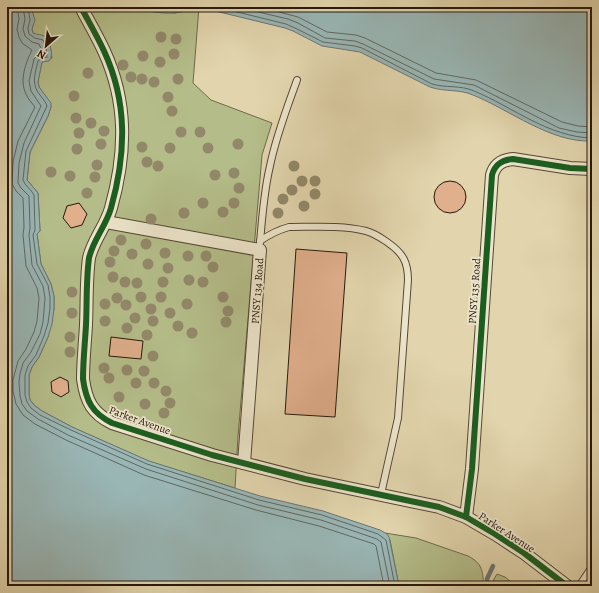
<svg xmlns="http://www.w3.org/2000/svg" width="599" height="593" viewBox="0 0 599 593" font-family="Alegreya,serif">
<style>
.green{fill:#b4bd89;stroke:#6d6a4c}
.water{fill:#99b6b5;stroke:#6b7773}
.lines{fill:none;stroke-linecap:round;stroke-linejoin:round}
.shore{stroke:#606762;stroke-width:1}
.stream{stroke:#6b7773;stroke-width:4.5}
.building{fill:#e0af8c;stroke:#26180f}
.lane-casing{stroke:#554736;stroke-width:8}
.street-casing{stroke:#554736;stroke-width:14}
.lane{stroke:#ece4ca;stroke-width:6}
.street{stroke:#ece4ca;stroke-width:12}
.cycleway-casing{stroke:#ece4ca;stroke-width:8}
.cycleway{stroke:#1b5e20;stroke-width:6}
.tree{fill:#92896a}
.labels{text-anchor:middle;stroke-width:3.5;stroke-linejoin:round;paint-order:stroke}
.street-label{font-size:11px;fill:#26180f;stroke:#ece4ca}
</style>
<rect width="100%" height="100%" fill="#e2d5ad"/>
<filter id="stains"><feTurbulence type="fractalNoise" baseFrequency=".005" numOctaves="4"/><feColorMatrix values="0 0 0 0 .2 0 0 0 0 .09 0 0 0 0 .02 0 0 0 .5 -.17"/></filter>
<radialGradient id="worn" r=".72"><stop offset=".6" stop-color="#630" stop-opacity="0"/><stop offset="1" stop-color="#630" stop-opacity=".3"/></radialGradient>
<!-- green -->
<g class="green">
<polygon points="31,7 133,7 151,11 175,13 199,7 193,83 211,100 272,123 262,155 238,436 235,488 148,461 72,427 42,411 34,405 30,400 29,394 29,375 32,367 39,357 48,337 54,309 54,297 51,284 41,264 37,234 40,231 38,193 27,180 30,152 48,116 51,107 48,100 39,87 38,81 42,62 52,58 50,46 33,33 32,29 34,20"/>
<path d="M385,533L416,538L468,556C483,564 482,570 484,586H399L390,540Z"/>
<polygon points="497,574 505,577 516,586 490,586"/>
</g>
<!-- water -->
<g class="water">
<path d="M7,7H31L35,20L32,29L33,33C37,35 42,34 46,37C49,44 55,54 49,61L42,62L38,82L39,87L51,103V107L48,116L30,152L27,180L38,193L40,231L37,234L41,264L51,284L54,296V308L52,324L48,337L39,357L32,367L29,375V394L30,400L34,405L42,411L72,427L149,461L260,496L323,511L380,530L387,534L389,537L399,586H7Z"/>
<path d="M133,7H592V141C551,143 510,110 473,95C460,89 444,92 430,87L360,52L322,46L293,31L285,28L203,8C194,7 185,12 175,13C162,14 146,11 133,7Z"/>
</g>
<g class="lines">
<!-- shore -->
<g class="shore">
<path d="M17,7L19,19L17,29L19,37L22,43L32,50C26,62 19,80 26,94C28,99 32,103 35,107L18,141L13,162L12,184L16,191L23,198L24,227L23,235L26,266L37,288L39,298L37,321L34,332L26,349L18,361L13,380V391L16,404L23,415L35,424L66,440L144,475L256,510L319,526L374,544L376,546L384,586"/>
<polyline points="23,7 25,19 23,29 25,36 32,42 39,44 42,51 34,59 29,81 31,91 41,106 24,143 19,163 18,183 21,188 29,196 30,228 29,235 32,265 43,286 45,298 43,322 40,334 31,352 23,363 20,374 19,382 20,396 22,404 27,411 38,419 68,435 146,469 258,505 321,520 377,539 381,542 390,586"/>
<path d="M28,7L30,20L28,28L29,34L35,38L43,40L46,47L47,57L41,59L38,61C35,74 31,84 40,95C43,99 46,102 47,106L26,151L23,180C25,186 31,189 34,195L35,230L33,235L37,264L48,285L50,297V308L48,323L44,336L36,355L28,366L25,375V395L27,402L31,408L40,415L71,430L147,464L259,500L322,515L378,534L386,540L395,586"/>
<path d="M217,7L286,24L295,28L323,42L355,46L362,48L432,84C445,88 461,85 474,91C513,107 548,137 592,138"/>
<polyline points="237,7 288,19 298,23 325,38 355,41 363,44 434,79 474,85 559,128 577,132 592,133"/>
<polyline points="260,7 298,17 327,32 356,35 365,38 436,73 476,80 562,122 578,126 592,127"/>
</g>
<!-- stream -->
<polyline class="stream" points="488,586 487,579 493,566"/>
</g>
<!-- building -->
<g class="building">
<circle cx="450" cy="197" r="16"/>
<polygon points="79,203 87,214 82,225 71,228 63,218 67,206"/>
<polygon points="296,249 347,253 335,417 285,414"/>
<polygon points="111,337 143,341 141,359 109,356"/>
<polygon points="60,377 68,381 69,392 61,397 52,392 51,382"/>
</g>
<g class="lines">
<defs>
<g id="lane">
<path d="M260,241C270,234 278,230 289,227C314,227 342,225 366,231C374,233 381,238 387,242C403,253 408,262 408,280L398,418L381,494"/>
<path d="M260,243C262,217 264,191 270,166C276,136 287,108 297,80"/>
<polyline points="579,586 592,567"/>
</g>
<g id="street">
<path d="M83,11C90,24 98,38 104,51C128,103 126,154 111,208C106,226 93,240 89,258C86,280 87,303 86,325C85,343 83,361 83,379C86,401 92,413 112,423L212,455L305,479L439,507L466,517L495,534L524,553L567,586"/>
<polyline points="106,222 260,250 244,463"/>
<path d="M466,517L472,469L492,175C495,164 502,160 513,159L570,168L592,169"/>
</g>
</defs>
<!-- lane casing -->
<use href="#lane" class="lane-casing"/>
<!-- street casing -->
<use href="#street" class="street-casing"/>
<!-- lane -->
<use href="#lane" class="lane"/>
<!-- street -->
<use href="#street" class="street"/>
<defs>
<g id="cycleway">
<path d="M83,11C90,24 98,38 104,51C128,103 126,154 111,208C106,226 93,240 89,258C86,280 87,303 86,325C85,343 83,361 83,379C86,401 92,413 112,423L212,455L305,479L439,507L466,517L495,534L524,553L567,586"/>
<path d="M466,517L472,469L492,175C495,164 502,160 513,159L570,168L592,169"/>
</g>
</defs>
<!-- cycleway casing -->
<use href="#cycleway" class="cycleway-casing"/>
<!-- cycleway -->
<use href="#cycleway" class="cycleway"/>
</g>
<!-- trees -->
<g class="tree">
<circle cx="161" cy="37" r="5.5"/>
<circle cx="176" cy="39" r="5.5"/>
<circle cx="174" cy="54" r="5.5"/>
<circle cx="143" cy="56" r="5.5"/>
<circle cx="160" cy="62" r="5.5"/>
<circle cx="123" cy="65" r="5.5"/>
<circle cx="88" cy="73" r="5.5"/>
<circle cx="131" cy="77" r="5.5"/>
<circle cx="142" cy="79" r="5.5"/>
<circle cx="178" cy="79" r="5.5"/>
<circle cx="154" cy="82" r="5.5"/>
<circle cx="74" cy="96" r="5.5"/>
<circle cx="168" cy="97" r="5.5"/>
<circle cx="172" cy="111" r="5.5"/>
<circle cx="76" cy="118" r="5.5"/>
<circle cx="91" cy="123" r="5.5"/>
<circle cx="104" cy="131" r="5.5"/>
<circle cx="181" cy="132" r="5.5"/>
<circle cx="200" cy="132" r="5.5"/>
<circle cx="79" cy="133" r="5.5"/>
<circle cx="101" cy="144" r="5.5"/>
<circle cx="238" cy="144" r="5.5"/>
<circle cx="142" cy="147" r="5.5"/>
<circle cx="170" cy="148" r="5.5"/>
<circle cx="208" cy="148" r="5.5"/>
<circle cx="77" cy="149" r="5.5"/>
<circle cx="147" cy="162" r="5.5"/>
<circle cx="97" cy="165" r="5.5"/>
<circle cx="158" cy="166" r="5.5"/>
<circle cx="294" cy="166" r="5.5"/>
<circle cx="51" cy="172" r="5.5"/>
<circle cx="234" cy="173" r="5.5"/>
<circle cx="215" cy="175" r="5.5"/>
<circle cx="70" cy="176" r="5.5"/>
<circle cx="95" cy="177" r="5.5"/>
<circle cx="302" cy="181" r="5.5"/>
<circle cx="315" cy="181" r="5.5"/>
<circle cx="239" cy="188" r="5.5"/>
<circle cx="292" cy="190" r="5.5"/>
<circle cx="87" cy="193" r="5.5"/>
<circle cx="315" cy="194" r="5.5"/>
<circle cx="283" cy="199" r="5.5"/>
<circle cx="203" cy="203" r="5.5"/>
<circle cx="234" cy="203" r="5.5"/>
<circle cx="304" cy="206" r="5.5"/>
<circle cx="223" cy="212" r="5.5"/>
<circle cx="184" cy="213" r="5.5"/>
<circle cx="278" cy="213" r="5.5"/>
<circle cx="151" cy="219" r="5.5"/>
<circle cx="121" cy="240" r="5.5"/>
<circle cx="146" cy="244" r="5.5"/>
<circle cx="114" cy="251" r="5.5"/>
<circle cx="165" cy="253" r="5.5"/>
<circle cx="132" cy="254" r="5.5"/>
<circle cx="188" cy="256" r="5.5"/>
<circle cx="206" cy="256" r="5.5"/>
<circle cx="110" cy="262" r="5.5"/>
<circle cx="148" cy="264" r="5.5"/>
<circle cx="213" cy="267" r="5.5"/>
<circle cx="168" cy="268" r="5.5"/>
<circle cx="113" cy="277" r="5.5"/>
<circle cx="189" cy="280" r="5.5"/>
<circle cx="125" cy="282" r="5.5"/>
<circle cx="163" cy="282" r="5.5"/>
<circle cx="203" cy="282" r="5.5"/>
<circle cx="137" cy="283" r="5.5"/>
<circle cx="72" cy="292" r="5.5"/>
<circle cx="141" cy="297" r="5.5"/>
<circle cx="161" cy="297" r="5.5"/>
<circle cx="223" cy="297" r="5.5"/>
<circle cx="117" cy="298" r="5.5"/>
<circle cx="105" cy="304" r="5.5"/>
<circle cx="187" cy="304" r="5.5"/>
<circle cx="126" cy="305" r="5.5"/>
<circle cx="151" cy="309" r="5.5"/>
<circle cx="228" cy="311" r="5.5"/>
<circle cx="72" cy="313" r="5.5"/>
<circle cx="170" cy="313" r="5.5"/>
<circle cx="135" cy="318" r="5.5"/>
<circle cx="105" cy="321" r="5.5"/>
<circle cx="153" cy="321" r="5.5"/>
<circle cx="226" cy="322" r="5.5"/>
<circle cx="178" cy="326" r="5.5"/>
<circle cx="127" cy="328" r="5.5"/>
<circle cx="192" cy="333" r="5.5"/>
<circle cx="147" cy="335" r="5.5"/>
<circle cx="70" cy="337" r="5.5"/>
<circle cx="70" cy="352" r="5.5"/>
<circle cx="153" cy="356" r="5.5"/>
<circle cx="104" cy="368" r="5.5"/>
<circle cx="127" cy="370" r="5.5"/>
<circle cx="144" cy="371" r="5.5"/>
<circle cx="109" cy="378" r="5.5"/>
<circle cx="136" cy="383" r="5.5"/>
<circle cx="154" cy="383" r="5.5"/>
<circle cx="166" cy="391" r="5.5"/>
<circle cx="119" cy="397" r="5.5"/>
<circle cx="170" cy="403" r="5.5"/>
<circle cx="145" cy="404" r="5.5"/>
<circle cx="164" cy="413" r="5.5"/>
</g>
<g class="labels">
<!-- street labels -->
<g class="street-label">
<text transform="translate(257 291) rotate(-86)" y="4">PNSY 134 Road</text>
<text transform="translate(474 291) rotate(-86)" y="4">PNSY 135 Road</text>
<text transform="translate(140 420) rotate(20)" y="4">Parker Avenue</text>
<text transform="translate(507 532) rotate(33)" y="4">Parker Avenue</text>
</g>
</g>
<!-- margin -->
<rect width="599" height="593" fill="none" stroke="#e2d5ad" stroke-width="24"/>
<rect x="8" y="8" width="583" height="577" fill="none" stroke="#26180f" stroke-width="2"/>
<rect x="12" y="12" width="575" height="569" fill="none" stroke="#26180f"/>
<!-- north arrow -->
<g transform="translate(46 46) rotate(208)" stroke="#ece4ca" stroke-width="3" paint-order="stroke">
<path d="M0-3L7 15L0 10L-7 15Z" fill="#26180f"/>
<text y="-6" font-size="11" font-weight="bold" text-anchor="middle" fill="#26180f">N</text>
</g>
<rect width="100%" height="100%" filter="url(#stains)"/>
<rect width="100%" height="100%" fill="url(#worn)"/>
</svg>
